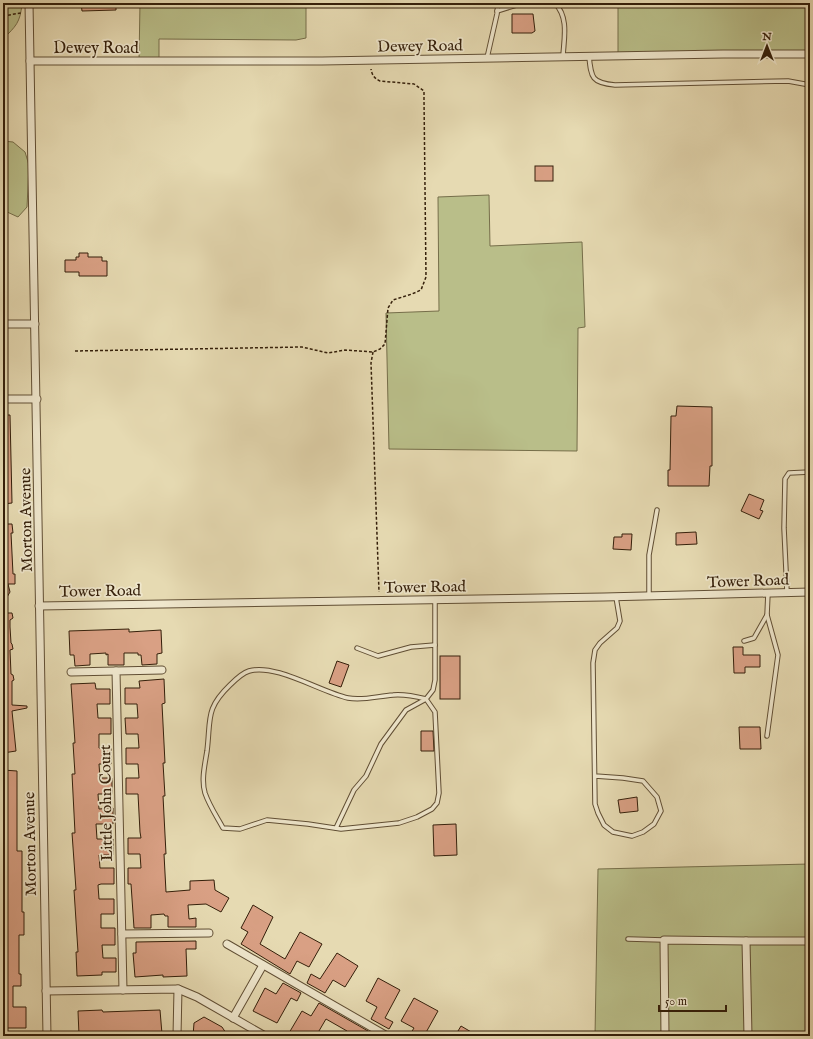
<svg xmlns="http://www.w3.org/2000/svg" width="813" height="1039" viewBox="0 0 813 1039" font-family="'IM FELL English',serif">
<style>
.green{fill:#b9be89;stroke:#766e4a}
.building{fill:#d9a084;stroke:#341f0a}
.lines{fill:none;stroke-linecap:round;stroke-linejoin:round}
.lane-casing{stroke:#604e34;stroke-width:5.5}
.street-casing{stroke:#604e34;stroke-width:9}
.path{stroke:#341f0a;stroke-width:1.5;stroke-dasharray:3 2;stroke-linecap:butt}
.lane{stroke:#efe7cd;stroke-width:3.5}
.street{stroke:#efe7cd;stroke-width:7}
.labels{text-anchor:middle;stroke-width:3.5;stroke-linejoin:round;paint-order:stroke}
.street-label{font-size:16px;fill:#341f0a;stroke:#efe7cd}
</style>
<rect width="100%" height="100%" fill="#e6dab2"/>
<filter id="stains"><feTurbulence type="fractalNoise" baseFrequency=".005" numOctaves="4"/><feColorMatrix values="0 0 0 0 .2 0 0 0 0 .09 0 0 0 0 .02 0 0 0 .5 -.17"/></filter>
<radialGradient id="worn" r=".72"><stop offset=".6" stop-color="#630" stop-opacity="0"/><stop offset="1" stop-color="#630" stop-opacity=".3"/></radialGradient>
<!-- green -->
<g class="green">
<path d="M3,3L22,4C20,23 16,26 3,39Z"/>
<polygon points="140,3 306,3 306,38 296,40 159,39 159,62 139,61"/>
<polygon points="618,3 810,3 810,55 618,56"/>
<polygon points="3,141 13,142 25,152 29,165 27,207 18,217 5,211 3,212"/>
<polygon points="489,195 490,246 582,242 585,327 578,328 577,451 389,449 386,313 439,311 438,197"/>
<polygon points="810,864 810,1036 595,1036 598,869"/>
</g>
<!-- building -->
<g class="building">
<polygon points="81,3 116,3 116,10 82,11"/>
<polygon points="512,14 533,14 535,31 532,33 512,33"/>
<rect x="535" y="166" width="18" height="15"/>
<polygon points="79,253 88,253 88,257 102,257 102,261 107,261 107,276 79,276 79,272 65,272 65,260 76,260 76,257 79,257"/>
<polygon points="677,406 712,407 712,466 710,466 709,486 668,486 668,470 670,470 671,416 676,416"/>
<polygon points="3,415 10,415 12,503 3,504"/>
<polygon points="749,494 764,500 760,510 763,511 759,519 741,511"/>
<polygon points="3,524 12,524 13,533 11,533 13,574 15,574 15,584 8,584 10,592 3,604"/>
<polygon points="696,532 697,544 676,545 676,533"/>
<polygon points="622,534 632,534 631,550 613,549 614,537 622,537"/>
<polygon points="3,613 12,613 13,618 10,620 10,627 11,643 12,644 13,649 10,650 11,674 13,675 14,680 12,681 12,705 27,706 27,708 12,711 16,751 3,753"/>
<polygon points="129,629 129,632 161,630 162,653 157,654 157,664 142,665 141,655 138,655 138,653 124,653 124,665 108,665 108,654 106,655 106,653 90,654 90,665 75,666 74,655 70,655 69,631"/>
<polygon points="733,647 743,647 743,655 760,655 760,667 745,667 745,673 734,673"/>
<rect x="440" y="656" width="20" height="43"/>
<polygon points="337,661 349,665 341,687 329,683"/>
<polygon points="164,679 165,703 162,704 165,763 163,763 165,796 163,796 166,854 164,854 166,892 190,890 190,881 214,880 215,890 229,898 221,912 206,904 188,905 189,919 196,918 196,927 168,927 168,916 165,916 164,914 151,915 151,928 134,928 131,884 128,884 128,868 141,868 140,854 128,854 128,838 141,838 140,832 138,794 126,794 126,778 139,778 138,764 126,764 126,748 139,748 138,734 126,734 125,718 138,718 137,704 125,704 125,688 140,688 139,681"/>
<polygon points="95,683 96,689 110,689 110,704 97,704 98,718 111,718 111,734 99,734 99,748 111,748 111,764 99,764 100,778 112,778 112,794 98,794 99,809 113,808 113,824 96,824 97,839 113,839 113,855 99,855 100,868 114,868 114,884 101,884 98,885 99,899 114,899 114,914 101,914 101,928 115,928 115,945 102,945 103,958 116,958 116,972 102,972 102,975 77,976 76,952 78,952 74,890 76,890 72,833 75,833 72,774 75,774 73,743 75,743 71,684"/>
<polygon points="739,727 760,727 761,749 740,749"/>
<polygon points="421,731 433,731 434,751 421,751"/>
<polygon points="3,770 17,771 17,851 22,851 22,912 24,912 24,935 19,935 19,974 21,974 21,986 13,986 13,1007 26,1007 26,1028 3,1028"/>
<polygon points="637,797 638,811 620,813 618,800"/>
<polygon points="456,824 457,855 434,856 433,825"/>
<polygon points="253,905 273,917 260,944 285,959 300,932 322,944 309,967 297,961 290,974 241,944 248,932 241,928"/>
<polygon points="196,941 196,949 186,949 187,976 163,977 163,975 135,977 133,953 136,953 136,942"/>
<polygon points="337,953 358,966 345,987 333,980 325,993 307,983 311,974 320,979"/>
<polygon points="378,978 400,990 385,1018 393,1022 389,1029 371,1019 377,1007 366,1001"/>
<polygon points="283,983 301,993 297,1001 291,998 277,1023 253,1011 265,988 276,994"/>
<polygon points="414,998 438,1011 424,1036 409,1036 414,1028 401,1021"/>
<polygon points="319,1003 368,1031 365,1036 345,1036 347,1031 326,1019 316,1036 295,1036 289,1033 302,1011 311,1016"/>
<polygon points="102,1010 103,1012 160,1010 162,1034 110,1036 109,1033 79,1035 78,1011"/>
<polygon points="204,1017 222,1027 228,1036 193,1036 194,1023"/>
<polygon points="461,1026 478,1036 455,1036"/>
</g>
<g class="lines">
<defs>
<g id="lane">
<path d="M555,3C569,18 564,38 563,56"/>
<polyline points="497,11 523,3"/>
<path d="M589,56C591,78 592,83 615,85L788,81L810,85"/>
<polyline points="487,58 497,14 498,3"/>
<polyline points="787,592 784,528 785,479 789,473 810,472"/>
<polyline points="649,596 649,555 657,510"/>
<polyline points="744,641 754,638 767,615"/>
<polyline points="357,648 378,656 411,647 435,645"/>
<path d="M426,699C414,696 404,694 393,695C378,696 363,701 348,698C321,692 275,663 249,671C242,673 235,680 230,685C205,709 211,719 207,751C205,764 201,780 205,793C209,805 217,817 223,828L240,829L267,820L308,824L341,829L399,823L417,817L432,809L437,803L439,793L435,712L426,699L433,690L435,680V599"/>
<polyline points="767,736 778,655 767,615 768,593"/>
<polyline points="595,776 623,778 643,781 657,797 661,811 654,824 643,832 632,836 613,832 604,825 598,813 595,804 593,663 595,650 600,643 617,628 620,621 616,597"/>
<polyline points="336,828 354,790 366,776 381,744 406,710 426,699"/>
<polyline points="628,939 664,940"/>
</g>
<g id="street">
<polyline points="29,3 47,1036"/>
<polyline points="30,61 322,61 723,54 810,54"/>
<polyline points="3,324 35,324"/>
<polyline points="3,399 37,399"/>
<polyline points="39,606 604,597 810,592"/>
<polyline points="71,672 116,671"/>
<polyline points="122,934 209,933"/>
<polyline points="746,941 810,941"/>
<polyline points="227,944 387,1036"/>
<polyline points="123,990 116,671 162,670"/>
<polyline points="46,991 178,989 197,997 265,1036"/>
<polyline points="233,1018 263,965"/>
<polyline points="177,1036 178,989"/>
<polyline points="665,1036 664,940 746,941 748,1036"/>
</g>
</defs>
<!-- lane casing -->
<use href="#lane" class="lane-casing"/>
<!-- street casing -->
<use href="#street" class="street-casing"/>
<!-- path -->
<g class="path">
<polyline points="3,16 21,13"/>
<path d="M75,351L302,347L328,353L345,350L373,352L380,349L385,344L388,308L393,300L412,294L421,290L426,277L424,99V91L414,84L380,81C374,78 372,75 371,69"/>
<polyline points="373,352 371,363 379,592"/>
</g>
<!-- lane -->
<use href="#lane" class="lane"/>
<!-- street -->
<use href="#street" class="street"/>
</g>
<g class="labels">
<!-- street labels -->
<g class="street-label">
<text transform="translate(420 45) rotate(-1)" y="6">Dewey Road</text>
<text x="96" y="53">Dewey Road</text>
<text transform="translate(25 520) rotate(-91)" y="6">Morton Avenue</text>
<text transform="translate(748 580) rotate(-2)" y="6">Tower Road</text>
<text transform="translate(425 586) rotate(-1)" y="6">Tower Road</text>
<text transform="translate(100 590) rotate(-1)" y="6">Tower Road</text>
<text transform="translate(105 803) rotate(-91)" y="6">Little John Court</text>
<text transform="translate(29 844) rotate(-91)" y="6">Morton Avenue</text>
</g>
</g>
<!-- margin -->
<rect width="813" height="1039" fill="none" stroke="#e6dab2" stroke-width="16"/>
<rect x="4" y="4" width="805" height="1031" fill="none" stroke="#341f0a" stroke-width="2"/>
<rect x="8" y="8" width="797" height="1023" fill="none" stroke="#341f0a"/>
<!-- north arrow -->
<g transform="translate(767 46)" stroke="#efe7cd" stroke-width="3" paint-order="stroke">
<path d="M0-3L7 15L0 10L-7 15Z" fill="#341f0a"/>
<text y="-6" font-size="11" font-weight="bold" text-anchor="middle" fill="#341f0a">N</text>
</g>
<!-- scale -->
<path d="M659 1005v6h67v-6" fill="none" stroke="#341f0a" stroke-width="2"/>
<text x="665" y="1005" font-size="12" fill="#341f0a" stroke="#efe7cd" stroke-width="3" paint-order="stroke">50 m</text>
<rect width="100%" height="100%" filter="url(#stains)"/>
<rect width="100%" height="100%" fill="url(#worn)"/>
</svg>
